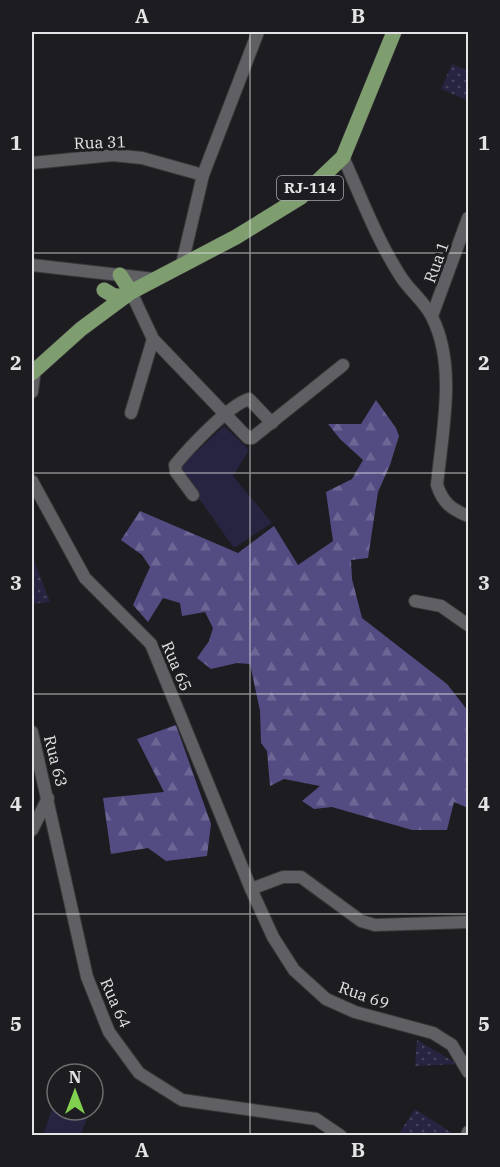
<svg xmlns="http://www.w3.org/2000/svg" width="500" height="1167" viewBox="0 0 500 1167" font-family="'IBM Plex Serif',serif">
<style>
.grass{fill:url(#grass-dots)}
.forest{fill:url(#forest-firs)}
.green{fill:#272441}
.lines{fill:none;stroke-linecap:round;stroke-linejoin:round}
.minor-casing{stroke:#38383a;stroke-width:14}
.primary-casing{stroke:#38383a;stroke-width:16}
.minor{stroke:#605f63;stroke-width:12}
.primary{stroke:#7f9e70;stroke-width:15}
.grid{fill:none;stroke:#e4e4e6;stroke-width:1.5;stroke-opacity:0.55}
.labels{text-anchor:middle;stroke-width:6;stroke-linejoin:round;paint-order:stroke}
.shield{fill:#1d1c20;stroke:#a8a8ab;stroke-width:1.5}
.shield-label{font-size:15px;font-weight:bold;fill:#e4e4e6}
.street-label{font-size:16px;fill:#e4e4e6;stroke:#1d1c20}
.neatline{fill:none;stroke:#e4e4e6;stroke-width:2}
.grid-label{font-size:20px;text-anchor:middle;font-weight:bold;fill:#e4e4e6}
</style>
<defs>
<pattern id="grass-dots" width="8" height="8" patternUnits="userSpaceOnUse" patternTransform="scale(1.5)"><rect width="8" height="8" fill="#272441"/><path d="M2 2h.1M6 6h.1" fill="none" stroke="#46445c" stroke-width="1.8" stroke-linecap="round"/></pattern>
<pattern id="forest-firs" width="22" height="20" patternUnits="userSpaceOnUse" patternTransform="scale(1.5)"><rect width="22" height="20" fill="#534c83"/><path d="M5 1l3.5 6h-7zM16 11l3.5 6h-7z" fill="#6c6695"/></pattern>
</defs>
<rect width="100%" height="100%" fill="#1d1c20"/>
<!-- grass -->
<g class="grass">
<polygon points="452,64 468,71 468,101 441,89"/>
<polygon points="32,555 50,602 32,604"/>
<polygon points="417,1040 458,1064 415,1066"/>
<polygon points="415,1109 455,1135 398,1135"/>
</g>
<!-- forest -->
<g class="forest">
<polygon points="376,400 396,428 399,436 390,465 378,492 368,558 351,560 352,579 362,618 447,684 468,711 468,808 454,802 447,830 412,830 332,807 314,809 302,801 320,786 284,779 270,786 267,751 261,743 260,711 250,664 237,663 211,669 197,658 209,641 213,628 205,612 182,616 180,603 163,598 148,622 133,605 150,567 142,555 121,540 140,511 238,553 274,526 298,565 333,541 326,492 352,479 363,460 340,439 328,424 361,424"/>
<polygon points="176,725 211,824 207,856 166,861 148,848 111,854 103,798 164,792 137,739"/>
</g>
<!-- green -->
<g class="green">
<polygon points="224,426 249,450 233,476 272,523 234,548 178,469"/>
<polygon points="56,1098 57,1110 90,1110 81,1135 43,1135"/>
</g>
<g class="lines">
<defs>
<g id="minor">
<path d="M343,157C361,197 377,240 401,277C410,291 425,302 432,317C457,366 442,432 437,485C443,503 451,509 468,516"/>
<polyline points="32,163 113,155 142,158 203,175"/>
<polyline points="182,264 203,175 258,32"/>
<polyline points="32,265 154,279"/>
<polyline points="131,292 153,339 248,438 252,438 343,365"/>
<polyline points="432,316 468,218"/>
<polyline points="32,392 35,369"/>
<polyline points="131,413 153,339"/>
<polyline points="32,481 85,578 151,644 251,889 273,937 294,970 326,999 355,1012 433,1033 452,1045 468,1072"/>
<path d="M193,495L176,472L175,465C189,448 229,405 249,399L272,423"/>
<polyline points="415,601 441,606 468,625"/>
<polyline points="32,732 87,977 109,1032 139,1073 182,1100 316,1119 341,1136"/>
<polyline points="32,830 48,798"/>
<polyline points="251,889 283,877 301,877 361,921 375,925 468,922"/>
<polyline points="467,1136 468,1132"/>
</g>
<g id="primary">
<polyline points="120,275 131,292"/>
<polyline points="104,290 114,296 126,296"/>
<polyline points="32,373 81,329 131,292 236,237 301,197 343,157 394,32"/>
</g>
</defs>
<!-- minor casing -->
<use href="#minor" class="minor-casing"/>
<!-- primary casing -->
<use href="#primary" class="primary-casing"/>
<!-- minor -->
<use href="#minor" class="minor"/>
<!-- primary -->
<use href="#primary" class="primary"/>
</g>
<!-- grid -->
<path class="grid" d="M250,32V1136M32,253H468M32,473H468M32,694H468M32,914H468"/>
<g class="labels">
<!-- shield labels -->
<rect class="shield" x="277" y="176" width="66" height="24" rx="4.5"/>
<g class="shield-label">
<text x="310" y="193">RJ-114</text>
</g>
<!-- street labels -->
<g class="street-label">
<text transform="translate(100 142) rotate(-2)" y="6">Rua 31</text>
<text transform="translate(436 262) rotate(-70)" y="6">Rua 1</text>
<text transform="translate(177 666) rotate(67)" y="6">Rua 65</text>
<text transform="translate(56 761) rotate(76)" y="6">Rua 63</text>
<text transform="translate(364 995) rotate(20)" y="6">Rua 69</text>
<text transform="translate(116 1003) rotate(66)" y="6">Rua 64</text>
</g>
</g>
<!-- border -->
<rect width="500" height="1167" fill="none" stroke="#1d1c20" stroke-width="66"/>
<!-- north arrow -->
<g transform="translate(75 1092)"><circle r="28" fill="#1d1c20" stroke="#6d6c6f" stroke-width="1.5"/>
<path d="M0-4.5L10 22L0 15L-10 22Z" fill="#82d04f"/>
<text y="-9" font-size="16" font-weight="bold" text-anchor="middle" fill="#e4e4e6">N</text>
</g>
<rect x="33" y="33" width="434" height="1101" class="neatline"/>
<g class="grid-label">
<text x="142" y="23">A</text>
<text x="358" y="23">B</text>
<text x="16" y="150">1</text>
<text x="484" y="150">1</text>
<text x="16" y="370">2</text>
<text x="484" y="370">2</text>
<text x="16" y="590">3</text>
<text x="484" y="590">3</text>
<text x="16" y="811">4</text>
<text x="484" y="811">4</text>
<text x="16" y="1031">5</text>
<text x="484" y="1031">5</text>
<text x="142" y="1157">A</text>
<text x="358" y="1157">B</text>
</g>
</svg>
